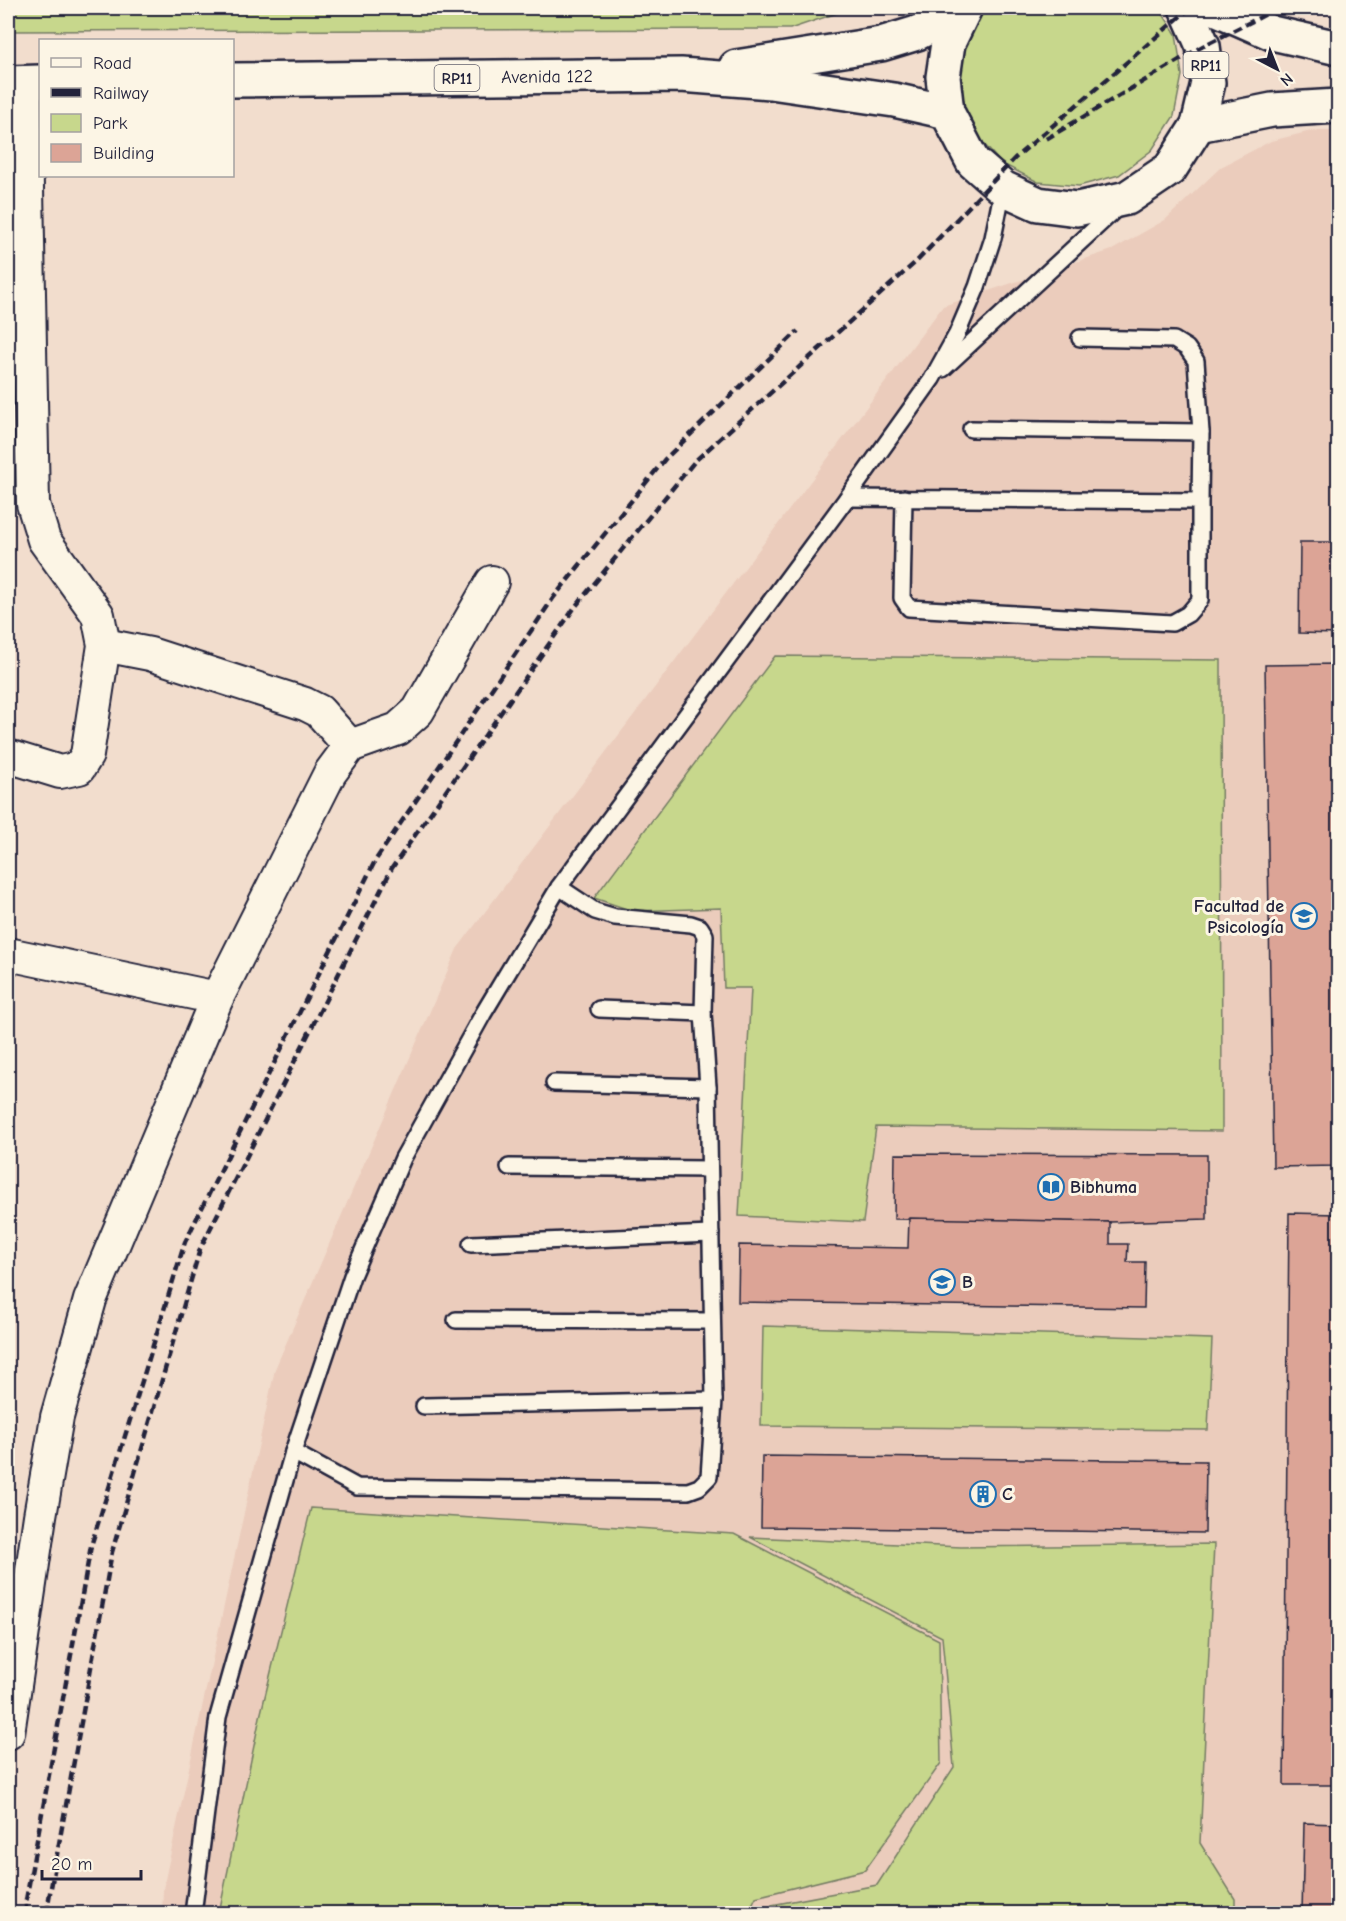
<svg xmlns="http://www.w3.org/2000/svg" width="1346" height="1921" viewBox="0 0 1346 1921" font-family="'Comic Neue',sans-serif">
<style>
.built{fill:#ebccbc}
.green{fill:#c7d78c;stroke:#747c64;stroke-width:1.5}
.building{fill:#dca496;stroke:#22223b;stroke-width:1.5}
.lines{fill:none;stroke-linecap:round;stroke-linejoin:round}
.service-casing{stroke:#22223b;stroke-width:20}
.minor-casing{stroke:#22223b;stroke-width:36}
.trunk-casing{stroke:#22223b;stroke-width:38}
.service{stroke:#fcf5e5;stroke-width:15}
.minor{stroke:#fcf5e5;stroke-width:32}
.trunk{stroke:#fcf5e5;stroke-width:33}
.rail{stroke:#22223b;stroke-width:4.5;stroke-dasharray:9 4.5;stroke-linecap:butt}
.labels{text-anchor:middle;stroke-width:6;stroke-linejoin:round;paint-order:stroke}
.shield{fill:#fcf5e5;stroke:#63616e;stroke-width:1.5}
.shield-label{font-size:16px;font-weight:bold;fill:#22223b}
.street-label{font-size:18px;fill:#22223b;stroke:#fcf5e5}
.poi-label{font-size:18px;font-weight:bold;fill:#22223b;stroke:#fcf5e5;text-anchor:start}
</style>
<rect width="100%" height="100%" fill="#f2ddcd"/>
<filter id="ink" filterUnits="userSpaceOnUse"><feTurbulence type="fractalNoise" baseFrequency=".0167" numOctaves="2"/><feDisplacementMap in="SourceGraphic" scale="12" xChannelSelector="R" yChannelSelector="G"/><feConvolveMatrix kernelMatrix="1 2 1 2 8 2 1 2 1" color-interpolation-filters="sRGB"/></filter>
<g filter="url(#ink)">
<!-- built -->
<polygon class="built" points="1311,131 1338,131 1338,1913 162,1914 163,1889 275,1369 457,949 943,306 1112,250 1165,220 1221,167 1271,141"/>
<!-- green -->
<g class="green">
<polygon points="8,8 852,8 790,29 8,31"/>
<polygon points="981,8 1159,8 1176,34 1182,75 1174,116 1152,150 1119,175 1079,186 1038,182 1001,163 974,133 959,94 960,53"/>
<polygon points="775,656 1221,660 1222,1131 876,1127 863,1222 739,1216 751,988 724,988 721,908 633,911 594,898"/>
<polygon points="763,1326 1212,1339 1208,1430 761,1426"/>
<polygon points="311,1508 734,1534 939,1640 941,1763 865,1870 756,1897 748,1913 219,1913 260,1717"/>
<polygon points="750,1537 961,1547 1214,1544 1200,1843 1235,1899 1235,1913 771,1913 772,1905 877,1885 954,1767 942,1637"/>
</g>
<!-- building -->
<g class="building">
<polygon points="1300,542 1338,542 1338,634 1299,633"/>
<polygon points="1338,664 1338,1166 1273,1167 1265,665"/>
<polygon points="895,1154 1207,1155 1207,1219 1110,1222 894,1219"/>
<polygon points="1289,1213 1338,1214 1338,1785 1284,1785"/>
<polygon points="909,1218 1110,1222 1110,1244 1128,1244 1127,1262 1145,1262 1144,1308 738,1302 739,1245 908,1248"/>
<polygon points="762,1456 1206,1461 1205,1533 761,1527"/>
<polygon points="1304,1823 1338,1824 1338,1914 1302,1914"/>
</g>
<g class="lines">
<defs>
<g id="service">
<polyline points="1080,338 1174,340 1187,348 1196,361 1201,432 1200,501"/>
<polyline points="943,369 1117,208"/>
<polyline points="971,429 1201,432"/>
<polyline points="847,498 1200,501 1200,600 1188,614 1172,623 909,608 902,598 904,498"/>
<polyline points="599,1009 703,1013"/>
<polyline points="554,1083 708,1087"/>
<polyline points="509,1167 709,1169"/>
<polyline points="471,1244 711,1234"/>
<polyline points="456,1320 712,1321"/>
<polyline points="424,1406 714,1400"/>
<polyline points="293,1452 357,1487 688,1491 699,1487 709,1477 714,1400 708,1087 703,1013 705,935 700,927 691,924 615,917 595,911 559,887"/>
<polyline points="193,1914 218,1717 293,1452 352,1276 403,1158 483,1014 559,887 847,498 932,379 957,334 977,287 993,238 1003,188"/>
</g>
<g id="minor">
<polyline points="104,645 150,654 305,704 319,711 350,746"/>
<polyline points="8,756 60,772 79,768 87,755 104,645 98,615 44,540 33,504 25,83"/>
<polyline points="8,954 217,998"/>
<polyline points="8,1733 40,1516 57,1417 90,1300 217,998 330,773 350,746 398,729 418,711 492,582"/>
</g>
<g id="trunk">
<polyline points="965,8 948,43 943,77 947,112 973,162 1003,188 1038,204 1077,209 1127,198 1170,169 1198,125 1208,83 1203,46 1186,8"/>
<polyline points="1215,8 1272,33 1338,48"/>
<polyline points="736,67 881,44 917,33 962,10"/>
<path id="s1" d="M232,80L681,75L771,82L894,100L947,112"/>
<polyline points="8,83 40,82"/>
<polyline points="1198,125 1272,110 1338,106"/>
</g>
</defs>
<!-- service casing -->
<use href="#service" class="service-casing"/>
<!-- minor casing -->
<use href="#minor" class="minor-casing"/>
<!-- trunk casing -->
<use href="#trunk" class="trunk-casing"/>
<!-- service -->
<use href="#service" class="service"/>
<!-- minor -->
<use href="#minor" class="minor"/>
<!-- trunk -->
<use href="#trunk" class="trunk"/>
<!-- rail -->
<g class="rail">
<polyline points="1046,139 1203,46 1278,8"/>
<polyline points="26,1914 26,1900 91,1546 185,1242 375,861 554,597 665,459 798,331"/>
<polyline points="48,1914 48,1904 112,1552 200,1249 392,868 575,607 695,461 918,260 1015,158 1190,8"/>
</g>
</g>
</g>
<!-- icons -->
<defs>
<symbol id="university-ring" viewBox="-11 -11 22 22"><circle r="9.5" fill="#fcf5e5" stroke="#1f6fb2" stroke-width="1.5"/><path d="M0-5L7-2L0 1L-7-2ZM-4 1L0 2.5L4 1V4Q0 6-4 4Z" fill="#1f6fb2"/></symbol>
<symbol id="library-ring" viewBox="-11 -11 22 22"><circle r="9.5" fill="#fcf5e5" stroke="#1f6fb2" stroke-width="1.5"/><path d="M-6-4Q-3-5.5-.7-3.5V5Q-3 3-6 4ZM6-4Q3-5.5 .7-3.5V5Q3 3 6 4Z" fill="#1f6fb2"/></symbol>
<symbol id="building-ring" viewBox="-11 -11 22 22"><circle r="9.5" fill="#fcf5e5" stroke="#1f6fb2" stroke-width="1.5"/><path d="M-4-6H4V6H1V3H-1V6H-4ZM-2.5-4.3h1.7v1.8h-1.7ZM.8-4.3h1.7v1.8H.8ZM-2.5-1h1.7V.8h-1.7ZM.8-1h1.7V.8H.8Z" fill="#1f6fb2"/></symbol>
</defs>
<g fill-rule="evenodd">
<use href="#university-ring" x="1289" y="901" width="30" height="30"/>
<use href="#library-ring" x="1036" y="1172" width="30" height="30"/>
<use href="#university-ring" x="927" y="1267" width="30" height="30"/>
<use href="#building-ring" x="968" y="1479" width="30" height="30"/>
</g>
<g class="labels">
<!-- shield labels -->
<g class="shield">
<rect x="1183.5" y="52" width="45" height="26" rx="4.5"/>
<rect x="434.5" y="65" width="45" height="26" rx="4.5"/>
</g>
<g class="shield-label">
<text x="1206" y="71">RP11</text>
<text x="457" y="84">RP11</text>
</g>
<!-- street labels -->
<g class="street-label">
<text dy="6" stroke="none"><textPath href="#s1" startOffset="315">Avenida 122</textPath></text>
</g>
<!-- poi labels -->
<g class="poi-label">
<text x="1284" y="912" text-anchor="end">Facultad de<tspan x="1284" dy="21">Psicología</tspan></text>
<text x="1070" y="1193">Bibhuma</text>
<text x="962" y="1288">B</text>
<text x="1002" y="1500">C</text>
</g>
</g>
<!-- margin -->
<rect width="1346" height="1921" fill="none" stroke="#fcf5e5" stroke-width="30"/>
<rect x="15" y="15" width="1316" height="1891" fill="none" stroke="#22223b" stroke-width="2" filter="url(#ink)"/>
<!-- legend -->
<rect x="39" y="39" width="195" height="138" fill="#fcf5e5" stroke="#a5a1a1" stroke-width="1.5"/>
<rect x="51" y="58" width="30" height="9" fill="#fcf5e5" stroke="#a5a1a1" stroke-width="1.5"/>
<text x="93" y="69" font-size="18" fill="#22223b">Road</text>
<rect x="51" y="88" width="30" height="9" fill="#22223b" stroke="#a5a1a1" stroke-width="1.5"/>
<text x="93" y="99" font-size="18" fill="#22223b">Railway</text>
<rect x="51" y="114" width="30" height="18" fill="#c7d78c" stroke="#a5a1a1" stroke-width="1.5"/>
<text x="93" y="129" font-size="18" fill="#22223b">Park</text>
<rect x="51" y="144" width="30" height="18" fill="#dca496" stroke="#a5a1a1" stroke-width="1.5"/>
<text x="93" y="159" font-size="18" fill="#22223b">Building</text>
<!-- north arrow -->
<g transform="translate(1277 69) rotate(138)" stroke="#fcf5e5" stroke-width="4.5" paint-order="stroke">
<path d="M0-4.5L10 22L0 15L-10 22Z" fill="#22223b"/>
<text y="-9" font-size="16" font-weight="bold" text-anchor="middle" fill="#22223b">N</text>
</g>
<!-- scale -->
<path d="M42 1870v9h99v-9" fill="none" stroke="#22223b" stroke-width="3"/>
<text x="51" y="1870" font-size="18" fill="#22223b" stroke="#fcf5e5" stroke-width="4.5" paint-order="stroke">20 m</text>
</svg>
